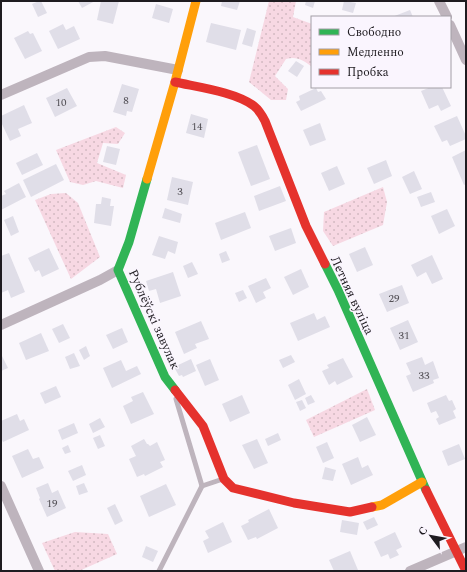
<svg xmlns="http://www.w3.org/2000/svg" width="467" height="572" viewBox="0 0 467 572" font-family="Spectral,serif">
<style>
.grass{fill:url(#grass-dots)}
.building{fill:#e0dee8}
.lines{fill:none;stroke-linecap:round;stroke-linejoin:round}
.lane{stroke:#beb4bd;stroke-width:5}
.street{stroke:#beb4bd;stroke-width:10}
.fast{stroke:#30b455;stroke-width:9}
.slow{stroke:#ff9f0a;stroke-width:9}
.jam{stroke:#e5322d;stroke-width:9}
.labels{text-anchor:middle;stroke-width:3;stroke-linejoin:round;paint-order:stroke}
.number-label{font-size:11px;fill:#524f55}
.street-label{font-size:13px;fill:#1e1b20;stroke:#faf5fe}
</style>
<defs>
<pattern id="grass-dots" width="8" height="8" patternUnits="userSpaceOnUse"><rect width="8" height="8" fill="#f7d8e3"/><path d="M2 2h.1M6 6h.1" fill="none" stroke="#d3b9c2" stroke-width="1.8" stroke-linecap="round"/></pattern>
</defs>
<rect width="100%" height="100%" fill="#faf7fc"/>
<!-- grass -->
<g class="grass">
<path d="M269,1H296L293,17L312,24V67C303,60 297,56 286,59L275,76L288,89L286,100H271L249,82Z"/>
<polygon points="116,127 125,133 118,144 103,143 97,163 126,175 123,188 96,181 83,185 70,182 56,150"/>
<polygon points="383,187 387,202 383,225 333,246 323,231 324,212"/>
<polygon points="66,193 78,203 100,257 71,279 35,200 51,194"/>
<polygon points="367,389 375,410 314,437 306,420"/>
<polygon points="75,532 108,534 117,554 79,571 55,571 42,543"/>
</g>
<!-- building -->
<g class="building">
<polygon points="39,1 41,1 47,13 38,17 32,4"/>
<polygon points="78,1 95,1 82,8"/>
<polygon points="101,1 119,1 113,24 97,20"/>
<polygon points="222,1 240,1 237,10 221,6"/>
<polygon points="306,1 315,1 313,8 305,5"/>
<polygon points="344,1 356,3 353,13 342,10"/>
<polygon points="156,4 173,9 169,23 152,18"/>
<polygon points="410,10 413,17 392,17"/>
<polygon points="211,23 241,30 236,50 206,42"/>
<polygon points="63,24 66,30 74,26 80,39 58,49 49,31"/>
<polygon points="247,28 256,31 252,47 242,44"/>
<polygon points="28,31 30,34 33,33 42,51 25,59 14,38"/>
<polygon points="296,61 304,66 297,77 288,71"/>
<polygon points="122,84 139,89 132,112 127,111 126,116 113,112"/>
<polygon points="431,87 442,87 451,106 441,111 438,105 429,109 421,91"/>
<polygon points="67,88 77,106 55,117 46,98"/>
<polygon points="316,88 318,92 321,91 326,99 301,111 296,102 300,100 299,96"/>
<polygon points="24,105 32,123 18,129 21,136 10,141 1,122 1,116"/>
<polygon points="191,114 208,119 204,138 186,133"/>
<polygon points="457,116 466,136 466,139 450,146 447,140 442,142 434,126"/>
<polygon points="320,123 326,140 310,146 303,130"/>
<polygon points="257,145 270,179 251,186 238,152"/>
<polygon points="107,146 120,149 116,165 103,162"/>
<polygon points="466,150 466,184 464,185 452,157"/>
<polygon points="37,153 43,165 22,175 16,163"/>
<polygon points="386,160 392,176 374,184 367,168"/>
<polygon points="56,164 64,180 31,197 23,180"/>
<polygon points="337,166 345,184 329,191 321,173"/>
<polygon points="414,171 422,189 410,194 402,177"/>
<polygon points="172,177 193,182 188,205 167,200"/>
<polygon points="19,183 26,197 1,210 1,196 6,194 4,191"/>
<polygon points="280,186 286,201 259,211 254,196"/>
<polygon points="431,192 435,202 421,207 417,197"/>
<polygon points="102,197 111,199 110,206 114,206 111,226 94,223 96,204 101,204"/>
<polygon points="165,208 182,214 180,223 162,218"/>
<polygon points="447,209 455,226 439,234 431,216"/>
<polygon points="245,212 251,228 221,240 215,223"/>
<polygon points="13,216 19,232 11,236 4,220"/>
<polygon points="291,228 296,243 275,251 269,236"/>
<polygon points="159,236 178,242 175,254 168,251 165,259 152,255"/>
<polygon points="365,247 373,265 357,272 349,254"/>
<polygon points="49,248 59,269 42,277 39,270 35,272 28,258"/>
<polygon points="226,251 230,260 222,263 219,254"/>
<polygon points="9,253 25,292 11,298 8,290 1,293 1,256"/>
<polygon points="432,255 443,279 432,284 426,272 417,277 411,265"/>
<polygon points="192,262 198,274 188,278 183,266"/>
<polygon points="301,269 309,287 293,295 284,277"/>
<polygon points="173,272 181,296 160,303 156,289 149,291 146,281"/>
<polygon points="266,278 271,288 263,292 266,298 256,303 248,286"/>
<polygon points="402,285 409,303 387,312 379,294"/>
<polygon points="243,290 247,298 239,302 235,293"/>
<polygon points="314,313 317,320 325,316 330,327 298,341 290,323"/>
<polygon points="408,320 418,342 400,350 390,328"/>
<polygon points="201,321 209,339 195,344 197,348 184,354 175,332"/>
<polygon points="63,324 70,338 59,343 52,329"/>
<polygon points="122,328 128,342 113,349 106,335"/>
<polygon points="41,333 49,351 26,360 19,343"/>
<polygon points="86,346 90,356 84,360 79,350"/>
<polygon points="74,353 80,366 70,369 65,357"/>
<polygon points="1,354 8,368 1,371"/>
<polygon points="291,355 295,362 283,368 279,360"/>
<polygon points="422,357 425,365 433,361 439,378 433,380 434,383 413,392 406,376 411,374 406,363"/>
<polygon points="343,358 353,377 337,385 335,381 329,385 322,371 329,368 327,365"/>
<polygon points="191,359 196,371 183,377 182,375 179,376 174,367"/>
<polygon points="210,359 219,380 205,386 196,365"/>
<polygon points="121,360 126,371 137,366 141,374 112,388 103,368"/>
<polygon points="299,379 306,394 295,400 288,385"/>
<polygon points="56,386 61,397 45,404 40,393"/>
<polygon points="143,392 154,414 131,424 123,406 133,401 131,397"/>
<polygon points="242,395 250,413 230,422 222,404"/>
<polygon points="311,395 315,402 308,405 305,398"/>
<polygon points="446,395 449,401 452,400 456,409 453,411 456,418 439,425 436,419 439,417 436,411 431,413 427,403"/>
<polygon points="302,400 306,408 300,411 296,402"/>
<polygon points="17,414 20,421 24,419 29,430 3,442 1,438 1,421"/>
<polygon points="367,417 376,435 360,442 352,425"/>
<polygon points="100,418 105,427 93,433 89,424"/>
<polygon points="74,423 78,433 62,440 58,430"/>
<polygon points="278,433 281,440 268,446 265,439"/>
<polygon points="100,435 105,446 98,449 93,438"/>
<polygon points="144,439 147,444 148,444 150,446 157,442 165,460 160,462 163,467 145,476 144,474 137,477 129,459 136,456 131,446"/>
<polygon points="257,439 268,463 254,469 242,445"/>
<polygon points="327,442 334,458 323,463 316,447"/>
<polygon points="459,444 465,459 448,466 442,451"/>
<polygon points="68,445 71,452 65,454 62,448"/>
<polygon points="28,449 33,459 39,457 44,468 22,478 12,456"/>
<polygon points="358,457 362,468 368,465 373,475 351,485 342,464"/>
<polygon points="82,465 86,475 73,481 68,471"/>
<polygon points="325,467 336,470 333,481 322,479"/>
<polygon points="48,483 52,493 58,490 66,508 47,517 39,499 40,498 36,488"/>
<polygon points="84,483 88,492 79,495 76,486"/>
<polygon points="166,484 176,505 149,517 140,496"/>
<polygon points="115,504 123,521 115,525 107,508"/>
<polygon points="269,509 278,528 257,539 256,537 248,540 241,526 249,522 248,520"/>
<polygon points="374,517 378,525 367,530 363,522"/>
<polygon points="342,520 359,523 357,535 340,532"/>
<polygon points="223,522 232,542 208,553 203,541 209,538 205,531"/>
<polygon points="395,532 402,547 396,550 399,555 390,559 388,554 381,557 374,542"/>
<polygon points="146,546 158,551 153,562 142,557"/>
<polygon points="350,551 358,570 356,571 334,571 329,560"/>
</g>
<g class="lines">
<!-- lane -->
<g class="lane">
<polyline points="176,399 202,486"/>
<polyline points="159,571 202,486 223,479"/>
</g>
<!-- street -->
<g class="street">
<polyline points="439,1 447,17"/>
<polyline points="450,25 466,60"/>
<polyline points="1,95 89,57 105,56 178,70"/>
<polyline points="1,325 100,280 118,270"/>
<polyline points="1,486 39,571"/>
<polyline points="410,571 466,547"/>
</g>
<!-- fast -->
<g class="fast">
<polyline points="147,179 129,242 118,270 165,377 175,390"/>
<polyline points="325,264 338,290 426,490"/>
</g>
<!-- slow -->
<g class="slow">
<polyline points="147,179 175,82 196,1"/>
<polyline points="372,507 382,505 422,482"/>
</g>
<!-- jam -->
<g class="jam">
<path d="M175,82C197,87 236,92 254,106C259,110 262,115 265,121L306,226L325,264"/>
<polyline points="175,390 203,426 224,479 233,488 294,503 350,512 372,507"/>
<polyline points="426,490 466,571"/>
</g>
</g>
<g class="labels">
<!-- number labels -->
<g class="number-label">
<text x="126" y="104">8</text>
<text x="61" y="106">10</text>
<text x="197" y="130">14</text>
<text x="180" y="195">3</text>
<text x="394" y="302">29</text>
<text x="404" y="339">31</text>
<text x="424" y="379">33</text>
<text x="52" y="507">19</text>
</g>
<!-- street labels -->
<g class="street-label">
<text transform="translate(353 295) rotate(65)" y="5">Летняя вуліца</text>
<text transform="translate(155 319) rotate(66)" y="5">Рублёўскі завулак</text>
</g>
</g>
<!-- border -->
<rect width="467" height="572" fill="none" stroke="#1e1b20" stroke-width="4"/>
<!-- legend -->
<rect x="311" y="16" width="140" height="72" fill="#faf5fe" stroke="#a29ea5"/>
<rect x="319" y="29" width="20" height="6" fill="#30b455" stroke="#a29ea5"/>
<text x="347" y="36" font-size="12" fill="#1e1b20">Свободно</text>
<rect x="319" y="49" width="20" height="6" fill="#ff9f0a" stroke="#a29ea5"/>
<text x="347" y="56" font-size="12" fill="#1e1b20">Медленно</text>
<rect x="319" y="69" width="20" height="6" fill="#e5322d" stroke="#a29ea5"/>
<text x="347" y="76" font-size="12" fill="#1e1b20">Пробка</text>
<!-- north arrow -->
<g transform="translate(431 536) rotate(302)" stroke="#faf5fe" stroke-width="3" paint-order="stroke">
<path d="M0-3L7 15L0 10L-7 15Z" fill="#1e1b20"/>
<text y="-6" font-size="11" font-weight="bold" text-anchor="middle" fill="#1e1b20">С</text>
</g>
</svg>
